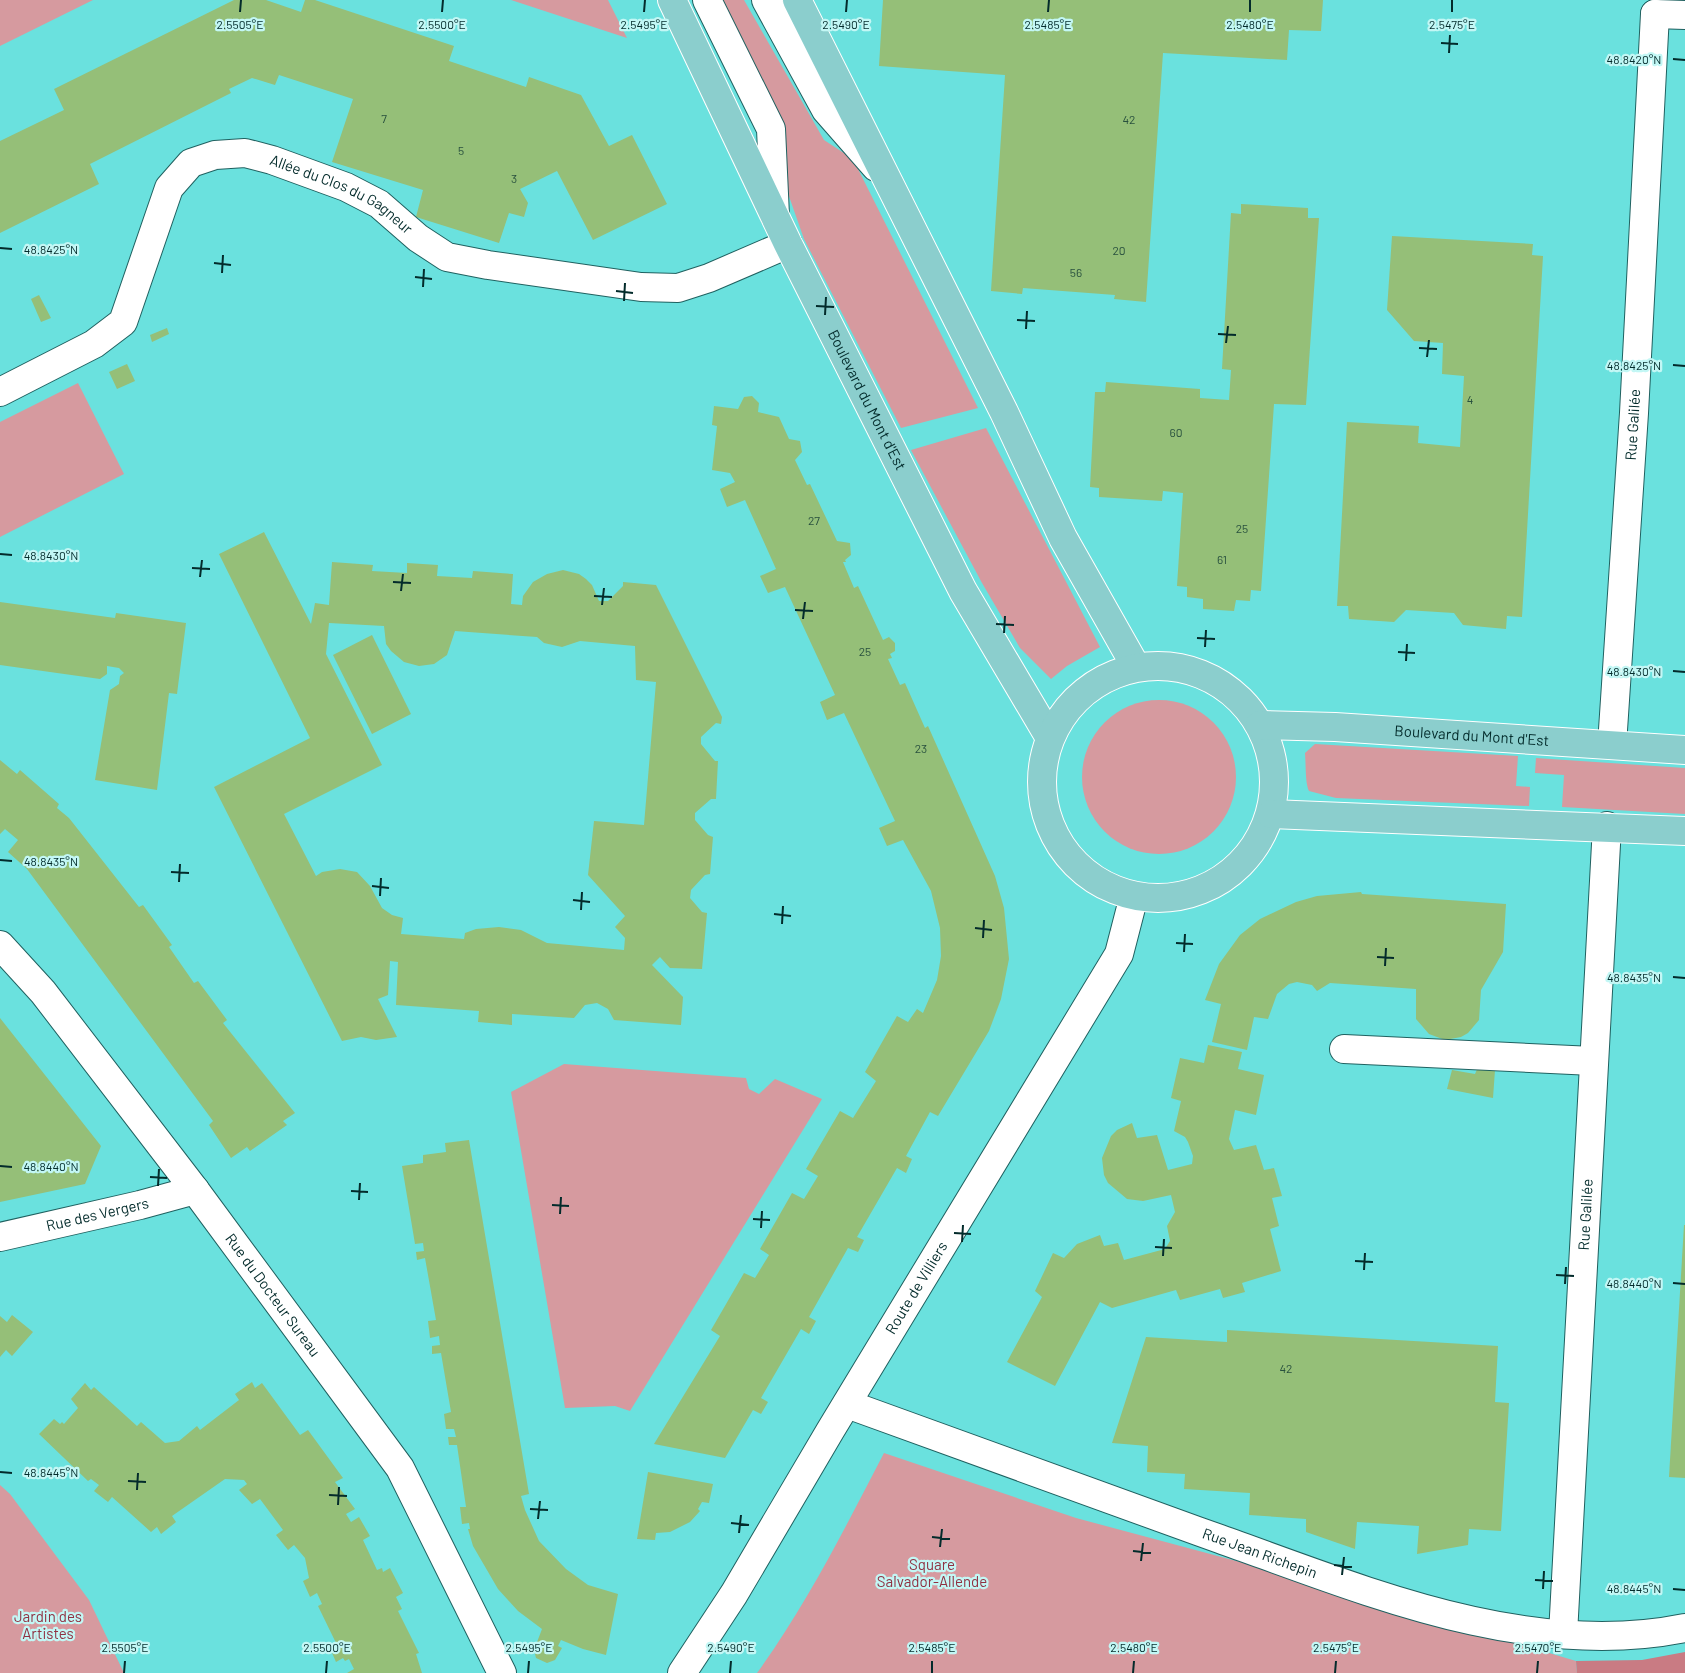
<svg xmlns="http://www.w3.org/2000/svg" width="1685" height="1673" viewBox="0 0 1685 1673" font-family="Barlow,sans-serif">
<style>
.green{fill:#d69a9f}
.forest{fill:#c97b83}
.building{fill:#95bf78;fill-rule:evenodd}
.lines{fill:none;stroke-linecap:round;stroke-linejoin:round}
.minor-casing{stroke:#206160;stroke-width:30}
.major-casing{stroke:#fff;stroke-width:30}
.minor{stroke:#fff;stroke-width:28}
.major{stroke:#8bcecd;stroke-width:28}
.ticks{fill:none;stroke:#032b2b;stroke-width:2}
.labels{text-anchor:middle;stroke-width:4.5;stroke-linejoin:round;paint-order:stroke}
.number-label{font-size:12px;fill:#28503e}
.street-label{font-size:15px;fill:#032b2b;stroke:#c3f7f5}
.park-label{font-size:15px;fill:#903142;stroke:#c3f7f5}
.ticks-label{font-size:12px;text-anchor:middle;fill:#032b2b;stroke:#c3f7f5;stroke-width:4.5;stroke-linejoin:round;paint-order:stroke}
</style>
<rect width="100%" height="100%" fill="#6ae1de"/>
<!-- green -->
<g class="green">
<polygon points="0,0 93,0 0,46"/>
<polygon points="511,0 608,0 627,38"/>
<polygon points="709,0 744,0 824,140 853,159 978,408 901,428 804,239 759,111"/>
<polygon points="78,383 124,474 0,537 0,422"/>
<polygon points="986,428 1100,647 1067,666 1051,679 1020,648 982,583 911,450"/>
<circle cx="1159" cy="777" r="77"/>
<path d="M1315,744L1518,756L1516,786L1530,787L1529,806L1336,798L1309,791C1305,783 1306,764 1305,753Z"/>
<polygon points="1536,758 1685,768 1685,814 1562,807 1564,775 1535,773"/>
<polygon points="564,1064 746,1078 749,1089 759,1094 775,1079 822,1099 630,1411 615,1406 565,1408 511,1092"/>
<path d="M884,1453L1076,1518L1270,1570L1576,1661L1577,1673H757C807,1604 845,1528 884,1453Z"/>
<polygon points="0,1485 10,1494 89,1600 124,1673 0,1673"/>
</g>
<!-- forest -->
<polygon class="forest" points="1685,1652 1685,1673 1577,1673 1576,1661 1642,1660"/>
<!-- building -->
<g class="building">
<polygon points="234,0 266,0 301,12 305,0 315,0 454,46 449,61 526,87 529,77 581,95 609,146 632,135 667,204 593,240 557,171 520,189 528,203 524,217 509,213 499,243 416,217 423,190 332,162 353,99 279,75 275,85 252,78 229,89 231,93 90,164 99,184 0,233 0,141 64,110 54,89"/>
<polygon points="883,0 1323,0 1321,31 1289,30 1287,60 1163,53 1146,302 1114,299 1115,295 1023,288 1022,294 991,291 1005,75 879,66"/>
<polygon points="1241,204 1308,208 1308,218 1319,218 1306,405 1274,404 1261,591 1251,590 1250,601 1236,600 1234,611 1203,609 1203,599 1187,597 1187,587 1177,586 1183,493 1163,491 1162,501 1099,497 1099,488 1090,487 1095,392 1105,392 1106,382 1200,389 1200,398 1229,400 1231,370 1222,369 1231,213 1241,214"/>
<polygon points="1392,236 1533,244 1532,255 1543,256 1522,617 1507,616 1506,629 1463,625 1454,613 1406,610 1394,622 1349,619 1348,606 1337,606 1347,422 1419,426 1418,443 1460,447 1464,376 1442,374 1443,343 1414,341 1387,310"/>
<polygon points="39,295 51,318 41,322 31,299"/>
<polygon points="167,328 169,334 152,342 150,335"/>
<polygon points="127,364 135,381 117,389 109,372"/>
<polygon points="752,396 759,403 758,412 779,417 789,439 800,441 802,452 795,460 807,485 810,484 837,541 850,543 851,555 845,560 846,562 843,562 854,588 858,586 883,640 889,637 895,643 895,651 890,654 892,658 888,659 900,685 905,683 925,728 928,726 995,876 1004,908 1009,959 1001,999 989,1031 938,1116 930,1112 906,1156 912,1159 906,1173 897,1168 857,1237 864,1240 858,1252 848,1248 809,1317 816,1321 809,1334 801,1329 761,1398 768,1402 761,1414 753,1410 725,1458 654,1444 720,1336 711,1330 744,1273 755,1278 769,1255 760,1249 792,1193 804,1199 818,1176 806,1169 840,1111 853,1118 876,1081 865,1072 897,1016 908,1022 917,1009 923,1013 937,980 941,956 940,928 931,891 903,840 887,846 879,828 895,821 844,713 827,720 820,702 835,695 785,587 768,593 760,576 776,569 745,500 727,507 720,489 735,482 730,473 712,470 717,426 712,425 714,406 738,409 744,397"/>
<path d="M264,532L311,624L315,603L329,605L332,562L373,565L372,571L407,573V563L438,565L437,576L472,578L473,571L513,574L511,604L522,605L523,596L533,582L547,574L563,570L579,574L586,579L592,585L599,601H608L623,586V582L656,585L722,717L721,724L716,723L701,737V744L715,761H718L716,799H711L695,813V820L708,835L713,837L710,874L705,875L691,890L690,898L702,912L707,913L702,969L670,968L660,957L652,965L683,997L681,1025L614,1020L608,1009L597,1003L585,1005L574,1018L512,1014V1025L478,1022L479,1011L396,1005L398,962L390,961L388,995L378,999L397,1037L376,1040L361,1037L342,1041L214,787L310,738L219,554ZM329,623L384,626L386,644L391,651L404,662L419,666L434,664L447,655L455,631L537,637L544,643L562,647L580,641L635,646L636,680L656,682L644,825L594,821L588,875L625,916L615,927L625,938L624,950L547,943L521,930L499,927L476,929L465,933L464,939L401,934L403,918L392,915L382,908L370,886L357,872L340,869L322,872L316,876L284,814L382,765L326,654Z"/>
<polygon points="0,602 115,618 116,613 186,623 177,694 169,693 157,790 95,780 110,690 119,684 120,676 124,673 119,668 107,666 107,674 100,679 0,665"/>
<polygon points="372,635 411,714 372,734 333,655"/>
<polygon points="0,760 17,774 20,770 59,804 57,808 69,818 139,907 143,905 172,945 169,947 194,983 198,981 227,1020 223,1023 295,1113 283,1121 287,1125 250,1151 247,1147 231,1158 209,1125 213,1121 27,869 8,852 18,840 5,829 0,834"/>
<polygon points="1361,892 1362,894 1506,904 1503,952 1481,990 1479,1020 1468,1033 1461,1037 1445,1040 1429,1034 1416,1019 1416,989 1330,983 1317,991 1312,985 1297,982 1289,984 1277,994 1268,1019 1254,1017 1247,1050 1212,1042 1221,1004 1205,1000 1219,964 1240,935 1260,919 1296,902 1317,896"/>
<polygon points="0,1018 101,1146 85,1184 0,1202"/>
<polygon points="1208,1045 1242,1052 1238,1069 1264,1075 1256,1115 1235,1110 1229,1139 1234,1150 1256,1145 1264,1170 1274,1168 1282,1196 1272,1198 1279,1226 1270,1229 1281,1271 1242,1283 1245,1292 1223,1298 1220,1289 1180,1300 1176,1290 1112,1308 1100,1302 1055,1386 1007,1362 1042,1297 1035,1291 1053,1253 1064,1258 1077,1244 1100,1235 1104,1246 1118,1243 1124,1260 1165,1249 1170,1241 1167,1226 1175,1212 1171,1195 1143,1201 1127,1199 1108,1183 1104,1175 1102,1158 1111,1136 1117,1130 1132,1123 1137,1138 1157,1135 1168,1170 1192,1164 1193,1156 1188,1142 1185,1137 1174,1131 1181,1101 1171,1098 1180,1058 1204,1063"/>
<polygon points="1478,1067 1495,1070 1493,1098 1447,1089 1452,1070 1475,1074"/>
<polygon points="469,1140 529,1494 521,1496 525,1510 539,1541 566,1569 588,1585 618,1594 606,1655 583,1649 561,1640 558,1646 562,1648 555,1660 547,1663 536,1658 534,1650 542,1629 518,1611 498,1589 473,1546 468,1529 470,1529 469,1523 462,1524 460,1507 466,1507 457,1445 449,1445 448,1437 456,1437 454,1429 446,1429 444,1414 451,1412 441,1353 432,1354 432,1346 440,1345 439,1336 430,1338 428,1321 436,1320 425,1258 417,1260 416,1252 424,1251 423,1243 415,1244 402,1166 423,1163 423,1155 446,1152 445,1143"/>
<polygon points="1684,1225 1685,1225 1685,1478 1669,1477"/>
<polygon points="12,1315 33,1332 12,1356 6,1350 0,1357 0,1316 7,1322"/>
<polygon points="1227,1330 1498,1346 1495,1402 1509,1403 1501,1531 1469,1529 1468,1545 1417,1554 1419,1526 1357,1522 1355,1549 1306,1532 1306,1519 1249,1515 1250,1493 1184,1489 1185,1474 1147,1472 1148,1446 1112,1443 1146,1337 1227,1342"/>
<polygon points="252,1382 255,1388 262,1383 300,1435 308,1430 343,1478 335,1482 355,1509 346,1514 351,1522 359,1517 370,1536 363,1540 377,1570 382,1568 383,1572 390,1568 403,1593 396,1597 402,1609 398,1611 419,1653 416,1654 422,1673 347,1673 354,1669 349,1659 345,1661 343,1658 336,1662 329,1646 336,1643 318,1606 322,1604 317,1593 310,1597 303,1581 309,1578 305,1558 294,1545 288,1550 276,1535 283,1530 260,1499 252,1504 239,1490 247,1484 244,1480 225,1479 172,1516 176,1522 161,1534 157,1527 151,1532 112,1497 108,1502 94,1491 99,1485 91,1479 88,1481 39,1434 54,1419 60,1424 62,1422 64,1424 78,1408 71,1399 85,1383 91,1390 94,1387 137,1426 141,1422 165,1443 179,1441 197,1426 200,1430 239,1400 235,1394"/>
<polygon points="648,1472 713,1484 709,1503 702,1502 698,1509 700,1511 690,1522 670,1532 656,1533 655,1540 637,1539"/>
</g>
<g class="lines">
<defs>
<g id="minor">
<polyline points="707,0 771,129 775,216"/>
<polyline points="766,0 826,110 876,167"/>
<polyline points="1655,14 1685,15"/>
<path id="s1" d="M0,392L94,344L123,322L169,188L191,163L215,155L245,153L272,160L346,187L379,204L418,238L447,257L488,265L641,287L678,288L709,278L788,244"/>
<path id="s2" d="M1612,745L1634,413L1655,14"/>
<path id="s3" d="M0,945L43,992L195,1190L400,1468L502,1673"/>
<polyline points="1344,1049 1593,1061"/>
<path id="s4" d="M0,1237L140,1205L195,1190"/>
<path id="s5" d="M847,1404C971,1448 1095,1495 1220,1539C1366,1591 1528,1660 1685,1628"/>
<path id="s6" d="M1563,1634L1607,826"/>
<path id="s7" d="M682,1673L734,1594L830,1431L1119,954L1134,896"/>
</g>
<g id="major">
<path id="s8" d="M672,0L788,244L963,591L1050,738"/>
<polyline points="797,0 1004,412 1063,538 1136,667"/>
<circle cx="1158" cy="782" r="116"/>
<path id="s9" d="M1260,725L1335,727L1685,750"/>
<polyline points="1271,814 1685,831"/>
</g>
</defs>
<!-- minor casing -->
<use href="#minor" class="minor-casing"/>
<!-- major casing -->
<use href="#major" class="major-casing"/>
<!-- minor -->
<use href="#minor" class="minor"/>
<!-- major -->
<use href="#major" class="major"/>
</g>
<!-- ticks -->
<path class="ticks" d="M240,12L241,0M442,12L443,0M644,12L645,0M846,12L847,0M1048,12L1049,0M1250,12V0M1452,12V0M1441,43L1458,44M1449,53L1450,35M1673,59L1685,60M0,248L12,249M214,263L231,265M222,273L223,255M415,277L432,279M423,287L424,269M616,291L633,293M624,301L625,283M816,306L834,307M825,315L826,297M1017,320L1035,321M1026,329L1027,311M1218,334L1236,335M1226,343L1228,326M1419,348L1437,349M1427,357L1429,340M1673,365L1685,366M0,554L12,555M192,568L210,569M200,577L202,560M393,582L411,583M401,591L403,574M594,596L612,597M602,605L604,588M795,610L813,611M803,619L805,602M996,624L1014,625M1004,633L1005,616M1197,638L1215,639M1205,647L1206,630M1398,652L1415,653M1406,661L1407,644M1673,671L1685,672M0,860L12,861M171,872L189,873M179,882L180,864M372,886L389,888M380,896L381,878M573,900L590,902M581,910L582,892M774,914L791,916M782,924L783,906M975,928L992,930M983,938L984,920M1176,943L1193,944M1184,952L1185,934M1377,957L1394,958M1385,966L1386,948M1673,977L1685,978M0,1166L12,1167M150,1177L167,1178M158,1186L159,1169M351,1191L368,1192M359,1200L360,1183M552,1205L569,1206M560,1214L561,1197M753,1219L770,1220M761,1228L762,1211M954,1233L971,1234M962,1242L963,1225M1155,1247L1172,1248M1163,1256L1164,1239M1355,1261L1373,1262M1364,1270L1365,1253M1556,1275L1574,1276M1673,1283L1685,1284M1565,1284L1566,1267M0,1472L12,1473M128,1481L146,1482M137,1490L138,1473M329,1495L347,1496M338,1505L339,1487M530,1509L548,1510M538,1519L540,1501M731,1523L749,1525M739,1533L741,1515M932,1537L950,1539M940,1547L942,1529M1133,1551L1151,1553M1141,1561L1143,1543M1334,1565L1352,1567M1342,1575L1344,1557M1535,1580L1553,1581M1543,1589L1544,1571M1673,1589L1685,1590M124,1673L125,1661M326,1673L327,1661M528,1673L529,1661M730,1673L731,1661M932,1673V1661M1133,1673L1134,1661M1335,1673L1336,1661M1537,1673L1538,1661"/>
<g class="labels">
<!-- number labels -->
<g class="number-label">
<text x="384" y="123">7</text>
<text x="1129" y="124">42</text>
<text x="461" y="155">5</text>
<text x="514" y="183">3</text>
<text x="1119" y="255">20</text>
<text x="1076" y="277">56</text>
<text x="1470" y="404">4</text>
<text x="1176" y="437">60</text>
<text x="814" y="525">27</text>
<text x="1242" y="533">25</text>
<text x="1222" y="564">61</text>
<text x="865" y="656">25</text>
<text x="921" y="753">23</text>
<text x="1286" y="1373">42</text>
</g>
<!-- street labels -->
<g class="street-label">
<text dy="5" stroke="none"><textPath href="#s1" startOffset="478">Allée du Clos du Gagneur</textPath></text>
<text dy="5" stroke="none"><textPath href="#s8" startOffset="445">Boulevard du Mont d'Est</textPath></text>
<text dy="5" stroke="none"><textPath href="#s2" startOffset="321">Rue Galilée</textPath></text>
<text dy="5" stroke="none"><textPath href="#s9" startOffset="212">Boulevard du Mont d'Est</textPath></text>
<text dy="5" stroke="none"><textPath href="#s4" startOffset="100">Rue des Vergers</textPath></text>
<text dy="5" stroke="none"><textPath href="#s6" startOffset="420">Rue Galilée</textPath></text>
<text dy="5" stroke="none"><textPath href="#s7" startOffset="451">Route de Villiers</textPath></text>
<text dy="5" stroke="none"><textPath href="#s3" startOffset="444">Rue du Docteur Sureau</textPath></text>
<text dy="5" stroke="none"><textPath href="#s5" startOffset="439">Rue Jean Richepin</textPath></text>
</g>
<!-- park labels -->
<g class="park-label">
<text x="932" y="1570">Square<tspan x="932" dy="17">Salvador-Allende</tspan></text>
<text x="48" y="1622">Jardin des<tspan x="48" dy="17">Artistes</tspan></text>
</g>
</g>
<g class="ticks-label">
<text x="240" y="29">2.5505°E</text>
<text x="442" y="29">2.5500°E</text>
<text x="644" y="29">2.5495°E</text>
<text x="846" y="29">2.5490°E</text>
<text x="1048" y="29">2.5485°E</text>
<text x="1250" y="29">2.5480°E</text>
<text x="1452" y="29">2.5475°E</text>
<text x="1634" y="64">48.8420°N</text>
<text x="51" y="254">48.8425°N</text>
<text x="1634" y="370">48.8425°N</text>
<text x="51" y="560">48.8430°N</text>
<text x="1634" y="676">48.8430°N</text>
<text x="51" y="866">48.8435°N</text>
<text x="1634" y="982">48.8435°N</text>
<text x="51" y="1171">48.8440°N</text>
<text x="1634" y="1288">48.8440°N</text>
<text x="51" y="1477">48.8445°N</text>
<text x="1634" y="1593">48.8445°N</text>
<text x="125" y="1652">2.5505°E</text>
<text x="327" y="1652">2.5500°E</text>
<text x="529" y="1652">2.5495°E</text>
<text x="731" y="1652">2.5490°E</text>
<text x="932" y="1652">2.5485°E</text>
<text x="1134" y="1652">2.5480°E</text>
<text x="1336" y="1652">2.5475°E</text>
<text x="1538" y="1652">2.5470°E</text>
</g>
</svg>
